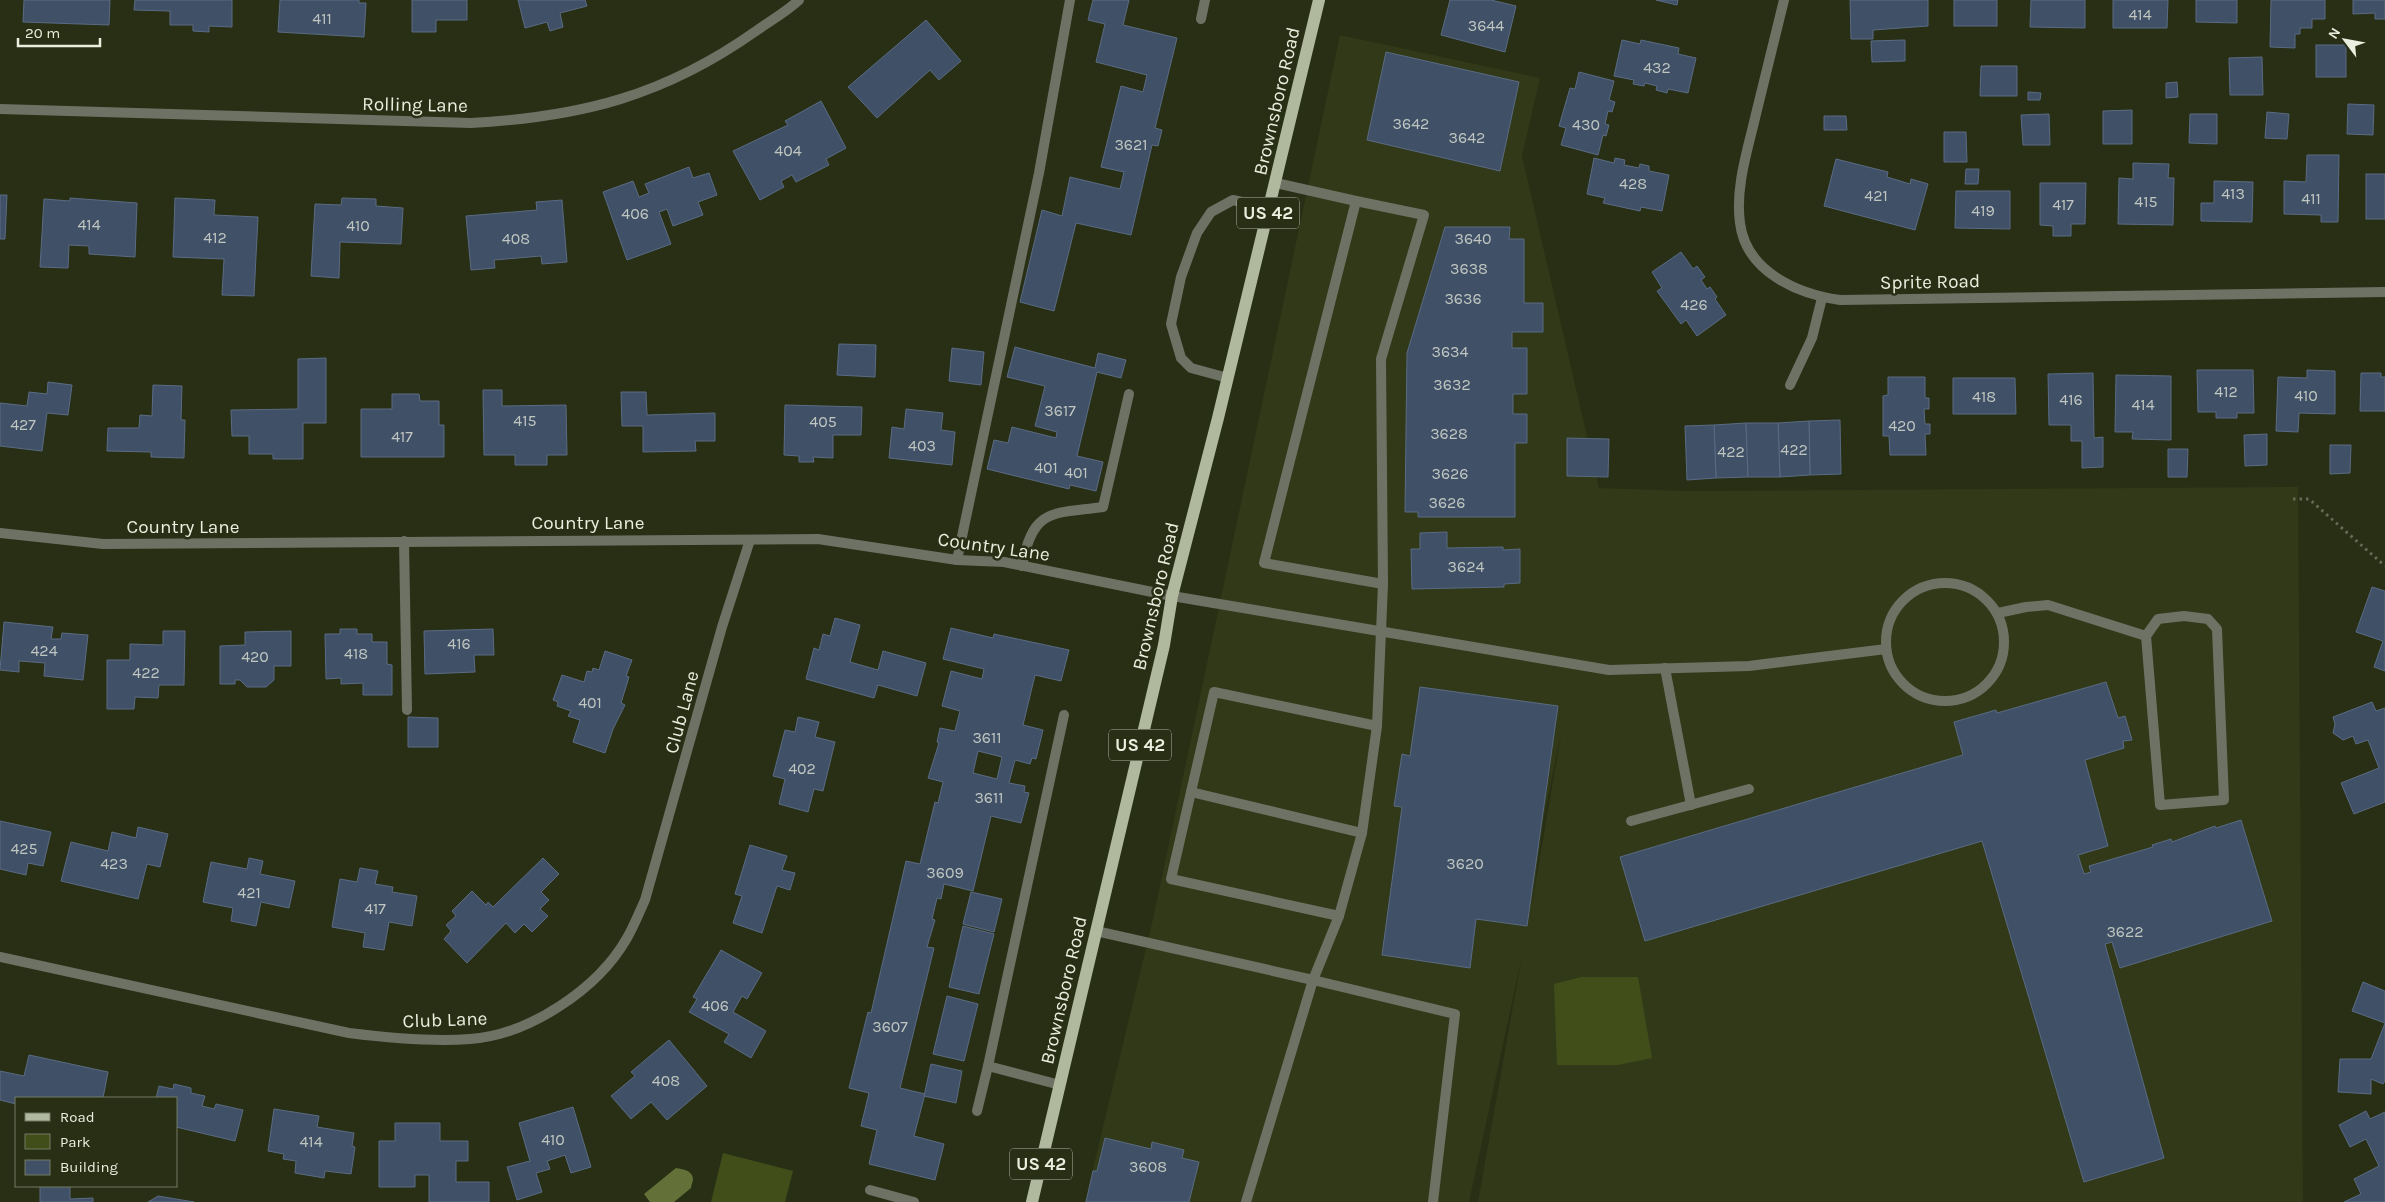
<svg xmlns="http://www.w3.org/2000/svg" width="2385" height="1202" viewBox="0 0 2385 1202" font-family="Karla,sans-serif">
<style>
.built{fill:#313918;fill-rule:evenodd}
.green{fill:#414e1a}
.water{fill:#637139}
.building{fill:#405067;stroke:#5a6b83;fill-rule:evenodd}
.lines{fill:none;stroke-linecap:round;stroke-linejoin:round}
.path{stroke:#656c55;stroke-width:3;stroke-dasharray:2.5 4;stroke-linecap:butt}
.lane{stroke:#6e7265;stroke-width:10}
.street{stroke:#6e7265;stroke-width:10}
.primary{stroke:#b0b89e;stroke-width:12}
.labels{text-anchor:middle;stroke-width:5;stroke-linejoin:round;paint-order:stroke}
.number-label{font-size:16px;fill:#bfc6c0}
.shield{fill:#282f15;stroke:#afb5a2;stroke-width:1}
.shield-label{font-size:18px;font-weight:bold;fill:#e9eede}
.street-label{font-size:19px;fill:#e9eede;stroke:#282f15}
</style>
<rect width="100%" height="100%" fill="#282f15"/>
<!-- built -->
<path class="built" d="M1340,35L1540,78L1522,156L1599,488L1688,491L2298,487L2303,1202H1478L1522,956L1469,1202H1085L1153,919ZM1562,729L1532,904L1544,816Z"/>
<!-- green -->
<g class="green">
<polygon points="1581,977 1638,977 1652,1058 1618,1065 1557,1065 1554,984"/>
<polygon points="723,1153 793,1171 785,1202 711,1202"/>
</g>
<!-- water -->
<path class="water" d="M676,1168C681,1169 693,1170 693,1179C693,1182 691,1185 691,1188L674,1202H650L644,1194Z"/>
<!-- building -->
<g class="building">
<polygon points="24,0 110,0 109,25 23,22"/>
<polygon points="135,0 232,0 232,27 209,26 209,32 193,31 193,25 170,25 170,11 134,10"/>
<polygon points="280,0 359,0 359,3 366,3 364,37 278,32"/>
<polygon points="412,0 467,0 467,20 436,20 436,32 412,32"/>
<polygon points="518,0 585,0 587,6 560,13 563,27 550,31 547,22 525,28"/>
<polygon points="1093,0 1129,0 1123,25 1177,38 1155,128 1162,130 1158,146 1152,145 1131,235 1076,223 1054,311 1020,302 1042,210 1062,216 1070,177 1120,189 1124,172 1101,167 1121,86 1143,92 1147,75 1096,62 1105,24 1088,20"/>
<polygon points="1450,0 1491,0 1516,6 1505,52 1441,35"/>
<polygon points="1656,0 1678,0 1677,5"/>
<polygon points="1850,0 1928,0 1928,26 1873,30 1873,39 1851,39"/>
<rect x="1954" y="0" width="43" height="26"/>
<polygon points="2031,0 2085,0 2085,28 2030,27"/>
<polygon points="2113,0 2168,0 2167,28 2113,28"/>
<polygon points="2196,0 2237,0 2237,23 2196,22"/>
<polygon points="2271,0 2325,0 2325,19 2312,19 2312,28 2300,28 2300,34 2295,34 2295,48 2270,47"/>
<polygon points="2353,0 2385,0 2385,19 2375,19 2375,13 2353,14"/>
<polygon points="926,20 961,61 939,80 930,70 877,118 848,87"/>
<polygon points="1622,40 1640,44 1641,40 1679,48 1678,54 1696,58 1688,93 1668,89 1667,93 1656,90 1657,86 1645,83 1644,86 1633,84 1634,80 1614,76"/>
<polygon points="1905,40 1905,61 1872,62 1871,41"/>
<rect x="2316" y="45" width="30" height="32"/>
<polygon points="1386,52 1519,82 1500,171 1367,140"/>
<polygon points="2262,57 2263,95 2230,95 2229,58"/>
<polygon points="1981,66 2017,66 2017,96 1980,96"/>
<polygon points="1579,72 1614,81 1609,100 1615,102 1612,112 1608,111 1605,124 1609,125 1606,136 1603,135 1598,155 1561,145 1566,128 1559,126 1570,88 1575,89"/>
<polygon points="2177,82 2178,97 2166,98 2166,83"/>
<polygon points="2028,92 2041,93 2040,100 2028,100"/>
<polygon points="821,101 846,148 826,159 829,165 796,182 792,175 781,181 784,187 760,200 733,151 788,125 785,121"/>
<polygon points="2348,104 2374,105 2373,135 2347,134"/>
<polygon points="2132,110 2132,144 2103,144 2103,111"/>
<polygon points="2267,112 2289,114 2287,139 2265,138"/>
<polygon points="2049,114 2050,145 2023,145 2021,115"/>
<polygon points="2190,114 2217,114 2217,144 2189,143"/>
<polygon points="1824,116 1846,116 1847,130 1824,130"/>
<polygon points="1944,132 1966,132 1967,162 1944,162"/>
<polygon points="2307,155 2339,155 2338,222 2321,222 2321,215 2284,214 2284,181 2306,182"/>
<polygon points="1594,158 1614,163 1615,158 1625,160 1624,165 1639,168 1640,164 1649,166 1649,171 1669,175 1662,211 1641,207 1640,211 1603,203 1605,198 1587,194"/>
<polygon points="1836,159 1888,172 1887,177 1910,184 1911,179 1928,184 1915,230 1824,206"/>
<polygon points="2133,163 2169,164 2168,178 2174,178 2173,225 2118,224 2119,178 2133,179"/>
<polygon points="689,167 693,178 709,173 717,195 698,202 703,215 673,226 667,209 659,212 671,244 627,260 603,192 633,181 639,197 649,193 645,184"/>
<polygon points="1966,169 1979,169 1978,184 1965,184"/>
<rect x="2366" y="174" width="19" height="45"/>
<polygon points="2214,181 2253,182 2252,222 2201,221 2201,203 2214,203"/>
<polygon points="2040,183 2086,183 2085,224 2071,224 2071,236 2053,236 2053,226 2040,225"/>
<polygon points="1956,191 2010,191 2010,229 1955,228"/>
<polygon points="0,195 7,195 5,239 0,239"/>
<polygon points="70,198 137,203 135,257 89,254 89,246 69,245 68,268 40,267 44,199 70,201"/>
<polygon points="175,198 215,200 214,215 258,217 254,296 222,295 224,259 173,257"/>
<polygon points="342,198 376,199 376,206 403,208 401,244 340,242 339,278 311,276 315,204 341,205"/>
<polygon points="562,200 567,262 542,264 541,256 494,260 495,268 471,270 466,216 537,210 536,202"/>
<polygon points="1445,227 1510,227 1509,239 1524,239 1524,303 1543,303 1543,332 1512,332 1512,348 1527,348 1527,394 1513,394 1513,414 1527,414 1527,443 1515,443 1515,517 1418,517 1418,512 1405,512 1407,353"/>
<polygon points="1681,252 1693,269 1697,266 1705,277 1701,280 1707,289 1710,287 1717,297 1715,299 1726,315 1697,336 1686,320 1681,324 1657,291 1662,288 1652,272"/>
<polygon points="839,344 876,345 875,377 837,375"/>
<polygon points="1015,347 1095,368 1098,353 1126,360 1121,378 1097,372 1077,456 1103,462 1096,491 1070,485 1069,489 987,469 994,440 1008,443 1012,427 1056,438 1057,432 1035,426 1045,386 1007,377"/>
<polygon points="952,348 984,352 981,385 949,381"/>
<polygon points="326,358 326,423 303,423 303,459 273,459 273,454 249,454 249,436 232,436 231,410 298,409 298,359"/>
<polygon points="2197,370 2253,370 2254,413 2237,413 2237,418 2216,418 2216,412 2198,412"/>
<polygon points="2307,370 2335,371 2335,414 2299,413 2298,432 2276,431 2278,377 2307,378"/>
<polygon points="2093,373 2094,438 2103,437 2103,467 2082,468 2082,441 2071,441 2071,425 2049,425 2048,374"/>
<polygon points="2361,373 2381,373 2381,377 2385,377 2385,411 2360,411"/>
<polygon points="2116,375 2171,376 2171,440 2132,439 2133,432 2115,432"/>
<polygon points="1888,377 1925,377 1925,398 1929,398 1929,409 1924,409 1925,424 1930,424 1930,434 1925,434 1926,455 1890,455 1889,436 1883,436 1883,396 1888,395"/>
<polygon points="1953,378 2015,378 2016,414 1953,414"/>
<polygon points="48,382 72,385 68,415 47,413 42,451 0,446 0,403 27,406 29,392 47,394"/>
<polygon points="153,385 182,386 181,420 185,420 184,458 151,457 151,452 107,451 108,428 139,428 140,415 152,416"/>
<polygon points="483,390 502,390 502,406 566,405 567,455 547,455 547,465 515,465 515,455 484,455"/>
<polygon points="621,392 646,392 647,415 715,413 715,441 695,441 696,451 643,452 643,426 622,426"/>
<polygon points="392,394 419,394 420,401 439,401 439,425 444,425 444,457 361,457 361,409 392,409"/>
<polygon points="785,405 862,407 861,435 833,435 833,458 813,457 814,462 799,462 799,456 784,455"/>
<polygon points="906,409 943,413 941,430 955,432 952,465 889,458 892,427 904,429"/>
<polygon points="1840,420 1841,474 1810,475 1809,421"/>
<polygon points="1809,421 1810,475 1780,477 1778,423"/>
<polygon points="1746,423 1748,477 1716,478 1714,425"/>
<polygon points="1746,423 1778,423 1780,477 1748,477"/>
<polygon points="1714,425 1716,478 1687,480 1685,426"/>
<polygon points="2267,434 2267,465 2245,466 2244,435"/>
<polygon points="1567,438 1609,439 1608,477 1567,476"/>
<polygon points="2330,445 2351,445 2350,473 2330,474"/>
<polygon points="2168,449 2188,449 2187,477 2168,477"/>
<polygon points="1447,532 1447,548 1503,547 1503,550 1520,549 1520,583 1504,584 1504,587 1412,589 1411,549 1420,549 1420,533"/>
<polygon points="2372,587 2385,591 2385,671 2374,667 2383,641 2356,632"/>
<polygon points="835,618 860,625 850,662 878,670 883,651 926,663 917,696 878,685 874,698 806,679 814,648 819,650 823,634 830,636"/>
<polygon points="4,622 53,627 51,639 61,639 62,633 88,635 83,680 44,676 45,663 19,661 19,672 0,670"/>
<path d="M951,628L993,638L994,634L1069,650L1061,681L1035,675L1023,725L1043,730L1036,759L1032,758L1030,764L1015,760L1009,783L1025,786L1024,792L1029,793L1021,823L991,816L973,891L944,884L941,899L937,898L932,919L935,920L927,947L934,948L900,1088L925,1094L914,1136L944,1144L935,1180L869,1164L877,1130L861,1126L869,1093L849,1088L868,1012L871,1013L906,861L920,864L935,802L938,803L943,782L928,778L939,743L937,742L940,728L955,731L960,711L942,706L951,671L982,679L984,669L943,659ZM978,751L1002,757L997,779L973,773Z"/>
<polygon points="340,629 357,629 357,634 372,634 372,642 387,642 387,664 392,665 392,695 363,695 363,683 341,684 341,678 326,679 325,634 340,634"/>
<polygon points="493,629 494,655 474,655 475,672 425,674 424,631"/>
<polygon points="163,631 185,631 184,685 159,685 158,698 135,697 134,709 107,709 107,660 130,660 130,644 163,645"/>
<polygon points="291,631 291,666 274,666 274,680 266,687 247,687 240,680 235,680 235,684 220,684 220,646 245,645 245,632"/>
<polygon points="605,651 632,660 626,676 629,677 621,703 625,705 613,729 605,753 573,742 580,720 568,716 571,711 557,706 558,702 553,700 562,675 584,682 587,671 592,672 593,668 599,670"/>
<polygon points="2106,682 2118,718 2125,716 2132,740 2123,741 2124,748 2085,760 2108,846 2078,855 2084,874 2091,872 2089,866 2153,847 2152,845 2171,839 2172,842 2215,826 2216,828 2241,820 2272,921 2120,968 2112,942 2105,944 2164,1158 2084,1182 1982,841 1645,941 1620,857 1963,755 1954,722 1996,710 1997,713"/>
<polygon points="1420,687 1558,706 1527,926 1476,919 1470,968 1382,955 1402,807 1394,806 1402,754 1410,756"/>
<polygon points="2372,702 2376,711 2385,708 2385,802 2354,814 2341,783 2379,768 2368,740 2356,744 2353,736 2343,740 2333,733 2335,724 2333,717"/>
<polygon points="408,717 438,718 438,747 408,747"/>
<polygon points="798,717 819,722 815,737 835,742 823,791 814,789 808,812 779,804 785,779 773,776 785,730 795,732"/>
<polygon points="0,821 51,832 43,866 28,863 26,875 0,869"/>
<polygon points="138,827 168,834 160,867 147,864 138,899 61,881 71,842 108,851 112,832 136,838"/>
<polygon points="750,845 787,856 782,870 795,873 790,890 777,886 762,933 733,923 742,896 735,894"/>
<polygon points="249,858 263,861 260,874 295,881 289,908 261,902 256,926 231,921 233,908 203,902 211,862 247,869"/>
<polygon points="543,858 559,874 541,892 549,900 540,909 548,916 532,932 524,924 515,933 506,923 467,963 444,939 451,931 446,925 456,916 452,911 472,891 486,905 488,902 493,907"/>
<polygon points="360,868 378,871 375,884 393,887 392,892 417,896 412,926 389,922 384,950 363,947 365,933 332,927 340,879 357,882"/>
<polygon points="971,892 1002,899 994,932 963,924"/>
<polygon points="963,926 994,934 979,994 949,987"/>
<polygon points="721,950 762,973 747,999 742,996 733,1012 766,1031 751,1058 724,1042 729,1034 689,1012 697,999 693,997"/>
<polygon points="2363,982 2385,991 2385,1081 2383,1084 2371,1079 2371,1094 2338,1092 2340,1059 2371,1059 2385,1023 2352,1011"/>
<polygon points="947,996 978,1004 964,1061 933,1054"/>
<polygon points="669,1040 707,1086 667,1120 651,1102 631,1119 611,1096 635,1076 631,1072"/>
<polygon points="29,1055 108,1072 103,1098 16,1098 16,1104 0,1100 0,1071 24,1076"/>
<polygon points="931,1064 962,1071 956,1103 924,1096"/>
<polygon points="174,1084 191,1088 191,1093 205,1096 202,1106 214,1109 216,1104 243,1110 235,1141 176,1127 176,1098 156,1098 159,1086 173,1089"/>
<polygon points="573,1107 591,1167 571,1173 565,1155 547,1161 550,1169 536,1173 542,1192 517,1200 507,1167 530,1161 519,1123"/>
<polygon points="274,1109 319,1116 317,1127 354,1133 352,1146 355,1147 351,1174 325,1171 324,1178 295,1173 296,1161 283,1159 284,1154 268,1151"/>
<polygon points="2366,1111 2370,1119 2385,1112 2385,1202 2344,1202 2361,1194 2354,1179 2379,1166 2366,1139 2350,1147 2339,1125"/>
<polygon points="395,1123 440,1123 440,1141 468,1141 468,1161 456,1161 456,1182 489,1182 489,1202 429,1202 429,1175 415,1175 415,1187 379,1187 379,1141 395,1141"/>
<polygon points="1105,1138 1151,1149 1152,1142 1184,1150 1182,1158 1199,1162 1189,1202 1086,1202 1093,1171 1097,1171"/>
<polygon points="40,1186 70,1186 70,1199 93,1198 93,1202 40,1202"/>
<polygon points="158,1196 194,1202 148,1202"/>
</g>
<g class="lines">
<!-- path -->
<polyline class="path" points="2293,499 2309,499 2385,566"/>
<!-- lane -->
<g class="lane">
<polyline points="1201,19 1205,0"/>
<polyline points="1276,183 1356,201 1264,563 1383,584"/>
<polyline points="1228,378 1191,368 1181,358 1171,324 1181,277 1197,233 1211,212 1233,200 1269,208"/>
<polyline points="1790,385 1812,338 1822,298"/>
<polyline points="404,541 407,710"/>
<polyline points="957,560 1039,173 1070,0"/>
<path d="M1022,566C1033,507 1053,514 1103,507L1129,394"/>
<circle cx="1945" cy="642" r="59"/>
<polyline points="1172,596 1609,670 1749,666 1886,649"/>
<polyline points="1998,613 2026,607 2048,605 2146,636 2160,805 2224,800 2217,629 2208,619 2184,616 2158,619 2146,636"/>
<polyline points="1665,668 1691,805"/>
<polyline points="1191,792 1362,833"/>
<polyline points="1631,821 1749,789"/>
<polyline points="1339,916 1171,879 1214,692 1377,726"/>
<polyline points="1096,931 1313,980 1339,916 1362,833 1377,726 1383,584 1381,359 1424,215 1356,201"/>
<polyline points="1060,1085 988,1066 1064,715"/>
<polyline points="977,1111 988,1066"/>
<polyline points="870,1190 914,1202"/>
<polyline points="1246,1202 1313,980 1455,1014 1433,1202"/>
</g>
<!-- street -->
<g class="street">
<path d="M1784,0C1775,38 1765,76 1756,114C1748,149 1735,187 1740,223C1746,272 1798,294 1840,300L2385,292"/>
<path d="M0,109L471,123C581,117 664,96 756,31C770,21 786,12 799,0"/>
<polyline points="0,533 103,544 818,539 957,560 1004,562 1172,596"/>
<path d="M0,957L349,1033C389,1038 430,1042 470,1039C529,1035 598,989 627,938C634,926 639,913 645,900L722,627L750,540"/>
</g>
<!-- primary -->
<polyline class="primary" points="1032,1202 1164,645 1172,596 1218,418 1319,0"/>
</g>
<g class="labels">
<!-- number labels -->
<g class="number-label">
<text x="2140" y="20">414</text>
<text x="322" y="24">411</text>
<text x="1486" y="31">3644</text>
<text x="1657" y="73">432</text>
<text x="1411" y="129">3642</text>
<text x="1586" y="130">430</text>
<text x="1467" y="143">3642</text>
<text x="1131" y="150">3621</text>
<text x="788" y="156">404</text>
<text x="1633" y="189">428</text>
<text x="2233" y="199">413</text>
<text x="1876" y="201">421</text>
<text x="2311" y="204">411</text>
<text x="2146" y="207">415</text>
<text x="2063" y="210">417</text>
<text x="1983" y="216">419</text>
<text x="635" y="219">406</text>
<text x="89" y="230">414</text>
<text x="358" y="231">410</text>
<text x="215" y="243">412</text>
<text x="516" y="244">408</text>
<text x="1473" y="244">3640</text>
<text x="1469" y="274">3638</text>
<text x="1463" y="304">3636</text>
<text x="1694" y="310">426</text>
<text x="1450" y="357">3634</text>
<text x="1452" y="390">3632</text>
<text x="2226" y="397">412</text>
<text x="2306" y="401">410</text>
<text x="1984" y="402">418</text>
<text x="2071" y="405">416</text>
<text x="2143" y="410">414</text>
<text x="1060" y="416">3617</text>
<text x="525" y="426">415</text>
<text x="823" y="427">405</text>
<text x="23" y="430">427</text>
<text x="1902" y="431">420</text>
<text x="1449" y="439">3628</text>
<text x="402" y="442">417</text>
<text x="922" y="451">403</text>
<text x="1794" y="455">422</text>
<text x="1731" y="457">422</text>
<text x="1046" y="473">401</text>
<text x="1076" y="478">401</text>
<text x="1450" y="479">3626</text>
<text x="1447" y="508">3626</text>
<text x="1466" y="572">3624</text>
<text x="459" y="649">416</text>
<text x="44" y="656">424</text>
<text x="356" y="659">418</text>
<text x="255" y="662">420</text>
<text x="146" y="678">422</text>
<text x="590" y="708">401</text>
<text x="987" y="743">3611</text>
<text x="802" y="774">402</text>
<text x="989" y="803">3611</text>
<text x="24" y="854">425</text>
<text x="114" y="869">423</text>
<text x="1465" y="869">3620</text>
<text x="945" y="878">3609</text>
<text x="249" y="898">421</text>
<text x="375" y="914">417</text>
<text x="2125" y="937">3622</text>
<text x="715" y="1011">406</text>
<text x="890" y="1032">3607</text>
<text x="666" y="1086">408</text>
<text x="553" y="1145">410</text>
<text x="311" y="1147">414</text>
<text x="1148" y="1172">3608</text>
</g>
<!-- shield labels -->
<g class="shield">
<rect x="1237" y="197.5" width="62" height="31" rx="4"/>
<rect x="1109" y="729.5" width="62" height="31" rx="4"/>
<rect x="1010" y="1148.5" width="62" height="31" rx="4"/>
</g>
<g class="shield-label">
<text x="1268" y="219">US 42</text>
<text x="1140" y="751">US 42</text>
<text x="1041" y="1170">US 42</text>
</g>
<!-- street labels -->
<g class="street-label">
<text transform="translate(1276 101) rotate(-77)" y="7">Brownsboro Road</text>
<text transform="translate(415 104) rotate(1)" y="7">Rolling Lane</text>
<text transform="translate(1930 281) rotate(-1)" y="7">Sprite Road</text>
<text x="588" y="529">Country Lane</text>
<text x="183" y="533">Country Lane</text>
<text transform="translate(994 546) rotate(8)" y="7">Country Lane</text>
<text transform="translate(1155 596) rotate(-77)" y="7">Brownsboro Road</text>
<text transform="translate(681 712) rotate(-75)" y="7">Club Lane</text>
<text transform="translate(1063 990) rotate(-77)" y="7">Brownsboro Road</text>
<text transform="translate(445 1019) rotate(-2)" y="7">Club Lane</text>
</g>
</g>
<!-- legend -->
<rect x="15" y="1097" width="162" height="90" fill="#282f15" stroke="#757b65"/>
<rect x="25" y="1113" width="25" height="8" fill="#b0b89e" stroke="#757b65"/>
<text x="60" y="1122" font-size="15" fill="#e9eede">Road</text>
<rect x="25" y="1134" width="25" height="15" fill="#414e1a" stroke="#757b65"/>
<text x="60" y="1147" font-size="15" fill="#e9eede">Park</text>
<rect x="25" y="1160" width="25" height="15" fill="#405067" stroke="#757b65"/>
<text x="60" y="1172" font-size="15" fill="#e9eede">Building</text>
<!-- north arrow -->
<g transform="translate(2345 40) rotate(302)" stroke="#282f15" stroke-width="4" paint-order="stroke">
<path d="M0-4L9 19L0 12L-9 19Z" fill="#e9eede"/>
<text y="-8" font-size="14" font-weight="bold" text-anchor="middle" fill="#e9eede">N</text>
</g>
<!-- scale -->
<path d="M18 38v8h82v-8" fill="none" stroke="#e9eede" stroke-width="2.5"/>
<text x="25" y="38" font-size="15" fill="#e9eede" stroke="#282f15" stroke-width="4" paint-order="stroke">20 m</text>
</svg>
